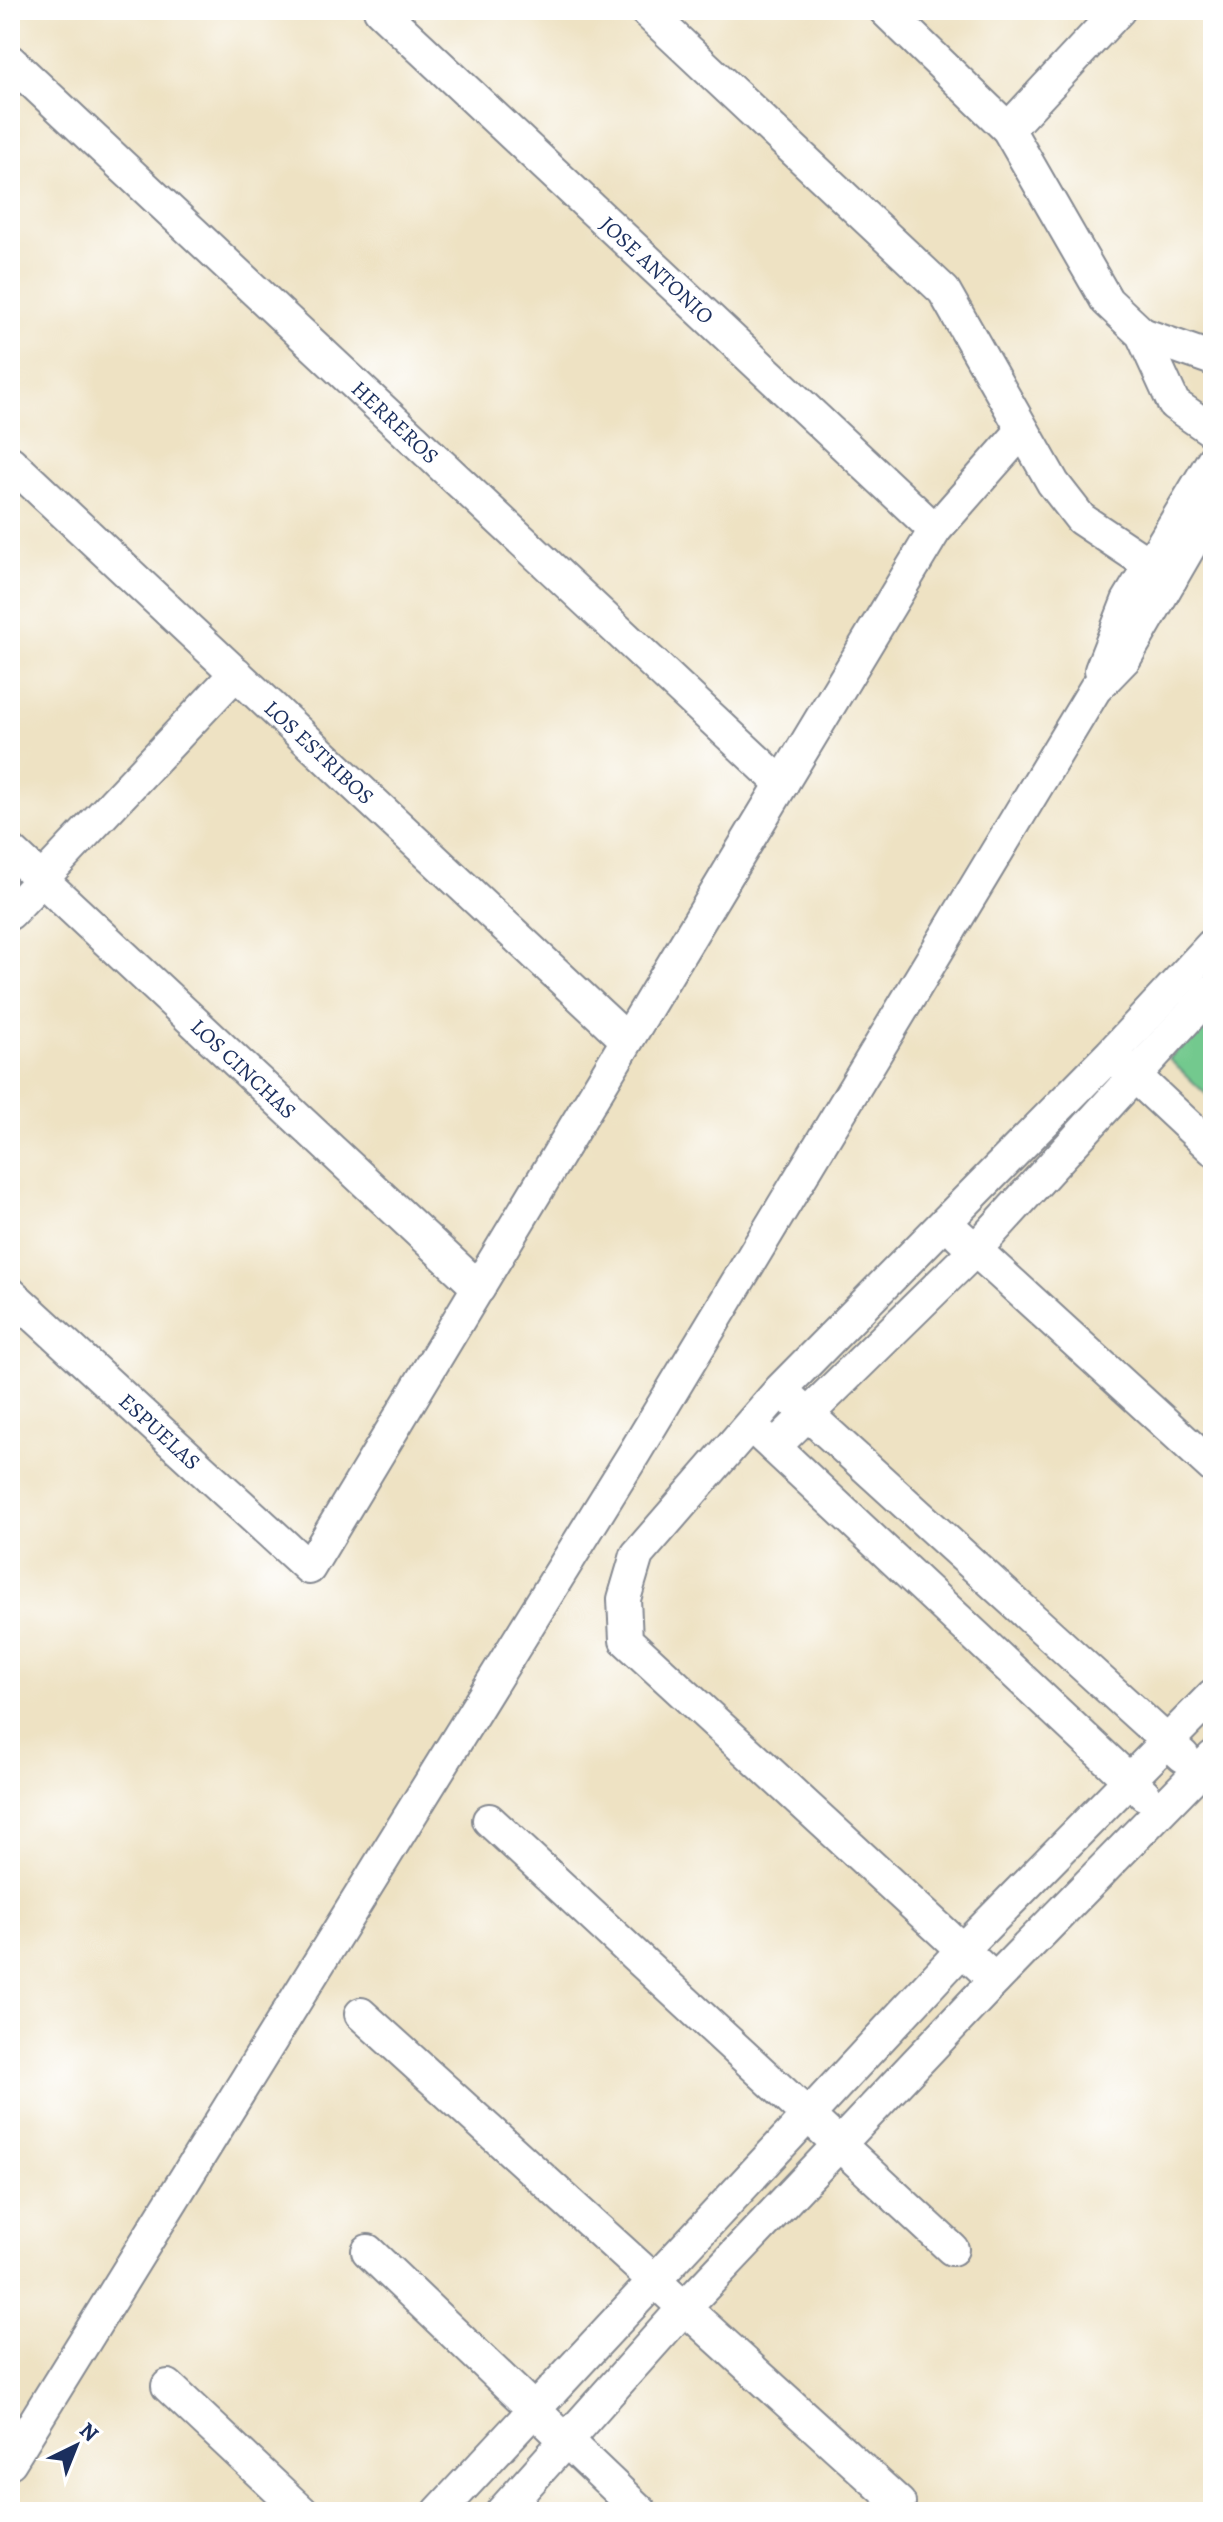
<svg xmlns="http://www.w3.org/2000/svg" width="1223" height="2522" viewBox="0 0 1223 2522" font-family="Alegreya,serif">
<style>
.green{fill:#73c98e;stroke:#477c76;stroke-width:2}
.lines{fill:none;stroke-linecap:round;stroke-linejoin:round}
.minor-casing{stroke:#848890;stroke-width:36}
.minor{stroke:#fff;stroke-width:32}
.labels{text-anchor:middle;stroke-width:7;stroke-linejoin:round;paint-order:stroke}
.street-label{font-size:22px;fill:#1b2f5e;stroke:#fff}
</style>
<rect width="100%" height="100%" fill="#fff"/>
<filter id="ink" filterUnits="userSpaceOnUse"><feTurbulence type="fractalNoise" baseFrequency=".0125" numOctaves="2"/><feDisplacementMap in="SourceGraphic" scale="16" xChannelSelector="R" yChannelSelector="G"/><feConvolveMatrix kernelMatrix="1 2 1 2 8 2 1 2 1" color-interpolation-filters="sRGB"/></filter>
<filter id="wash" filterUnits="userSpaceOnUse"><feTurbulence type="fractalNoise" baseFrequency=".006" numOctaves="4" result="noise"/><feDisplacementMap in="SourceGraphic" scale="32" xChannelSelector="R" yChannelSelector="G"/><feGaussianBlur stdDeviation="1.8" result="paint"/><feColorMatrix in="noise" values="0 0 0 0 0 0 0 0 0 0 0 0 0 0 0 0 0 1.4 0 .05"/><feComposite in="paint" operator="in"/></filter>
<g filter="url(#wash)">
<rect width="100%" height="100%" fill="#eee2c3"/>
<!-- green -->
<polygon class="green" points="1213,1011 1213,1101 1169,1059"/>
</g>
<g filter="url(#ink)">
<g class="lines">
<defs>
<g id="minor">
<path id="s1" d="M380,10L935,530"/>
<polyline points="645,10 944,291 1053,483 1081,519 1171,579"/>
<polyline points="885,10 1008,129 1107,301 1142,334 1174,404 1213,431"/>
<path id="s2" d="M10,61L782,784"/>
<polyline points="1008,129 1119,10"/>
<polyline points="1142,334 1213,359"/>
<path id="s3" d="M10,462L627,1040"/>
<polyline points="1101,670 1128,601 1213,460"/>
<path id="s4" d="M10,850L479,1288"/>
<polyline points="10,913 236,673"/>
<polyline points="1119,1061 1213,1149"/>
<polyline points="959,1235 1213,1467"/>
<path id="s5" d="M10,1293L309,1568L935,530L1022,431"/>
<polyline points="792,1400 1183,1756"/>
<polyline points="758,1432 1144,1794"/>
<polyline points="774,1447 975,1250 1213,990"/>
<polyline points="489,1820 952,2249"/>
<polyline points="995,1980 626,1640 624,1599 637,1555 780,1390 1111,1054 1213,944"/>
<polyline points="361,2014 899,2503"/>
<polyline points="368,2251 641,2512"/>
<polyline points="168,2386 302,2512"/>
<polyline points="10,2462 635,1452 1095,689 1125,658 1213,506"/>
<polyline points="439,2512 963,1949 1213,1695"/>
<polyline points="502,2512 684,2308 995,1980 1213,1757"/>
</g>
</defs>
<!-- minor casing -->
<use href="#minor" class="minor-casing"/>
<!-- minor -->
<use href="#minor" class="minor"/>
</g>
</g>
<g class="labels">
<!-- street labels -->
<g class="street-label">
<text dy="8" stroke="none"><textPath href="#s1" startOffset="380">JOSE ANTONIO</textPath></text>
<text dy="8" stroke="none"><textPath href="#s2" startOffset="528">HERREROS</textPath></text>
<text dy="8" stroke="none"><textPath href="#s3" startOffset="424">LOS ESTRIBOS</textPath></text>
<text dy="8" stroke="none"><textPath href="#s4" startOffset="320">LOS CINCHAS</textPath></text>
<text dy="8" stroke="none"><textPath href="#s5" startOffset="204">ESPUELAS</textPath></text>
</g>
</g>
<!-- margin -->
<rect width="1223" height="2522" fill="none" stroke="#fff" stroke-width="40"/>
<!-- north arrow -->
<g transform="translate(76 2446) rotate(43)" stroke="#ffffff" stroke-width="6" paint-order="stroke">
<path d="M0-6L14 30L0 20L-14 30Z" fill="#1b2f5e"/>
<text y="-12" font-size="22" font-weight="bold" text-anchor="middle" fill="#1b2f5e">N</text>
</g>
</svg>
